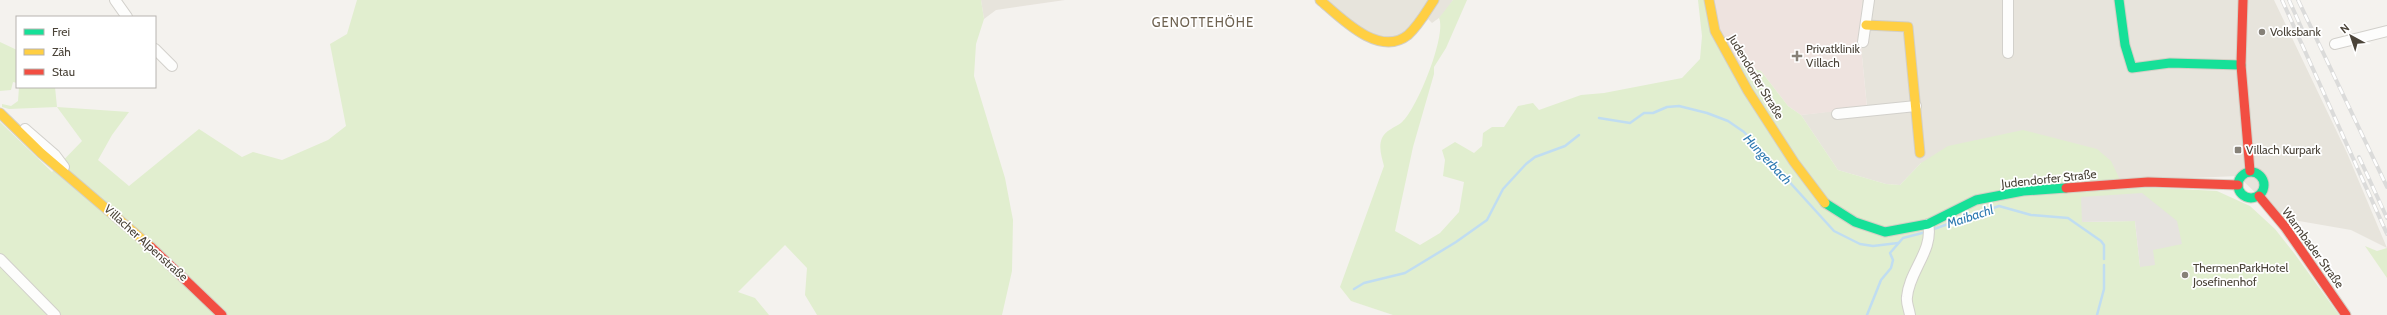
<svg xmlns="http://www.w3.org/2000/svg" width="2387" height="315" viewBox="0 0 2387 315" font-family="Cabin,sans-serif">
<style>
.residential{fill:#e7e4dc}
.medical{fill:#eee3df}
.green{fill:#e1eecf;fill-rule:evenodd}
.parking{fill:#e6e3df}
.lines{fill:none;stroke-linecap:round;stroke-linejoin:round}
.stream{stroke:#c0ddf1;stroke-width:2.5}
.street-casing{stroke:#d2d0cb;stroke-width:12}
.fast-casing{stroke:#d3cfc5;stroke-width:11}
.slow-casing{stroke:#d3cfc5;stroke-width:11}
.jam-casing{stroke:#d3cfc5;stroke-width:11}
.street{stroke:#fdfdfc;stroke-width:10}
.fast{stroke:#16e098;stroke-width:9}
.slow{stroke:#ffcf43;stroke-width:9}
.jam{stroke:#f24e42;stroke-width:9}
.rail-casing{stroke:#dbdbda;stroke-width:4}
.rail{stroke:#fff;stroke-width:2.5;stroke-dasharray:8;stroke-linecap:butt}
.poi-dot{fill:#868178;stroke:#fff;stroke-width:1.5}
.labels{text-anchor:middle;stroke-width:3.5;stroke-linejoin:round;paint-order:stroke}
.poi-label{font-size:12px;fill:#4b4439;stroke:#fff;text-anchor:start}
.street-label{font-size:12px;fill:#4b4439;stroke:#fff}
.neighbourhood-label{font-size:13px;letter-spacing:1px;fill:#6e6250;stroke:#fff}
.water-label{font-size:13px;font-style:italic;fill:#2e7ab2;stroke:#fff}
</style>
<rect width="100%" height="100%" fill="#f4f2ee"/>
<!-- residential -->
<g class="residential">
<polygon points="981,0 1065,0 996,10 984,19"/>
<polygon points="1315,0 1453,0 1443,15 1432,23 1428,19 1392,46"/>
<polygon points="1862,0 2274,0 2347,153 2387,248 2351,230 2282,218 2238,176 2121,181 1921,163 1900,185 1886,184 1838,170 1801,115 1867,107 1861,46"/>
</g>
<!-- medical -->
<polygon class="medical" points="1709,0 1862,0 1861,46 1867,108 1801,115 1788,106 1761,71 1739,65 1716,36"/>
<!-- green -->
<g class="green">
<polygon points="357,0 981,0 984,19 976,44 974,76 1005,178 1013,220 1012,271 1002,315 817,315 805,295 807,268 785,245 738,292 755,298 769,315 0,315 0,122 52,172 82,141 57,107 9,109 2,107 2,104 11,106 18,101 19,87 55,87 57,107 129,112 112,135 98,160 129,186 199,129 242,157 253,152 282,160 328,140 346,126 330,44 347,34"/>
<path d="M1453,0H1467L1446,48L1434,67V74L1413,147L1395,231L1420,245L1440,233L1459,212L1464,182L1443,176L1445,160L1442,150L1455,142L1474,153L1482,146L1483,133L1492,127H1504L1518,106L1533,103L1539,110L1581,95L1604,93L1682,78L1700,59L1702,36L1698,0H1709L1716,36L1739,65L1761,71L1788,106L1801,115L1838,170L1886,184L1900,185L1921,163L1948,146L2023,130L2097,149L2111,161L2123,186L2217,191L2250,206L2275,229L2294,253L2339,315H1393L1351,301L1340,287L1384,166C1382,158 1378,147 1382,138C1386,130 1394,128 1401,123C1416,112 1447,35 1439,18ZM2142,193L2140,266L2135,221L2083,222Z"/>
<polygon points="0,42 17,50 17,83 13,82 11,90 0,91"/>
<polygon points="2365,246 2377,251 2387,248 2387,278"/>
</g>
<!-- parking -->
<polygon class="parking" points="2142,193 2177,221 2182,244 2153,250 2155,265 2140,267 2135,221 2082,222 2081,197"/>
<g class="lines">
<!-- stream -->
<g class="stream">
<polyline points="1599,118 1630,123 1644,113 1653,113 1667,107 1679,106 1707,113 1728,121 1744,132 1834,231 1860,244 1873,246 1898,243"/>
<polyline points="1931,230 1999,206 2031,215 2068,218 2101,241 2104,245 2104,259"/>
<polyline points="1354,289 1364,283 1405,273 1456,242 1487,220 1503,189 1526,164 1535,157 1565,146 1579,135"/>
<polyline points="1867,315 1881,280 1891,268 1893,260 1890,253 1903,238 1926,232"/>
<polyline points="2097,315 2104,289 2104,265"/>
</g>
<defs>
<g id="street">
<polyline points="115,0 127,17"/>
<polyline points="1863,42 1869,0"/>
<polyline points="2335,44 2387,31"/>
<polyline points="155,49 172,66"/>
<polyline points="2008,53 2008,0"/>
<polyline points="1837,114 1916,106"/>
<polyline points="25,129 55,155 64,167"/>
<polyline points="0,259 55,315"/>
<path d="M1910,315C1909,309 1906,302 1907,297C1909,271 1934,250 1928,224"/>
</g>
<g id="fast">
<polyline points="2119,0 2125,45 2132,68 2170,63 2241,65"/>
<circle cx="2251" cy="185" r="13"/>
<polyline points="1825,203 1855,222 1885,232 1928,224 1976,200 2023,191 2066,188"/>
</g>
<g id="slow">
<path d="M1320,0C1341,18 1379,58 1408,35C1419,25 1426,12 1434,0"/>
<polyline points="1709,0 1715,31 1748,91 1794,162 1825,203"/>
<polyline points="1866,25 1908,27 1920,153"/>
<polyline points="0,113 41,153 151,247"/>
</g>
<g id="jam">
<polyline points="2243,0 2241,65 2250,171"/>
<polyline points="2066,188 2148,182 2238,185"/>
<polyline points="2259,196 2285,227 2346,315"/>
<polyline points="151,247 222,315"/>
</g>
</defs>
<!-- street casing -->
<use href="#street" class="street-casing"/>
<!-- fast casing -->
<use href="#fast" class="fast-casing"/>
<!-- slow casing -->
<use href="#slow" class="slow-casing"/>
<!-- jam casing -->
<use href="#jam" class="jam-casing"/>
<!-- street -->
<use href="#street" class="street"/>
<!-- fast -->
<use href="#fast" class="fast"/>
<!-- slow -->
<use href="#slow" class="slow"/>
<!-- jam -->
<use href="#jam" class="jam"/>
<defs>
<g id="rail">
<polyline points="2282,0 2387,234"/>
<polyline points="2289,0 2305,36"/>
<polyline points="2298,0 2387,187"/>
<polyline points="2359,157 2387,218"/>
</g>
</defs>
<!-- rail casing -->
<use href="#rail" class="rail-casing"/>
<!-- rail -->
<use href="#rail" class="rail"/>
</g>
<!-- markers -->
<g class="poi-dot">
<circle cx="2262" cy="32" r="4"/>
<path d="M1795 50h4v4h4v4h-4v4h-4v-4h-4v-4h4z"/>
<rect x="2234" y="146" width="8" height="8" rx="2"/>
<circle cx="2185" cy="275" r="4"/>
</g>
<g class="labels">
<!-- poi labels -->
<g class="poi-label">
<text x="2270" y="36">Volksbank</text>
<text x="1806" y="53">Privatklinik<tspan x="1806" dy="14">Villach</tspan></text>
<text x="2246" y="154">Villach Kurpark</text>
<text x="2193" y="272">ThermenParkHotel<tspan x="2193" dy="14">Josefinenhof</tspan></text>
</g>
<!-- street labels -->
<g class="street-label">
<text transform="translate(1756 77) rotate(59)" y="4">Judendorfer Straße</text>
<text transform="translate(2049 179) rotate(-6)" y="4">Judendorfer Straße</text>
<text transform="translate(146 243) rotate(42)" y="4">Villacher Alpenstraße</text>
<text transform="translate(2313 248) rotate(54)" y="4">Warmbader Straße</text>
</g>
<!-- neighbourhood labels -->
<g class="neighbourhood-label">
<text x="1203" y="27">GENOTTEHÖHE</text>
</g>
<!-- water labels -->
<g class="water-label">
<text transform="translate(1768 159) rotate(47)" y="5">Hungerbach</text>
<text transform="translate(1970 216) rotate(-18)" y="5">Maibachl</text>
</g>
</g>
<!-- legend -->
<rect x="16" y="16" width="140" height="72" fill="#ffffff" stroke="#b7b4b0"/>
<rect x="24" y="29" width="20" height="6" fill="#16e098" stroke="#b7b4b0"/>
<text x="52" y="36" font-size="12" fill="#4b4439">Frei</text>
<rect x="24" y="49" width="20" height="6" fill="#ffcf43" stroke="#b7b4b0"/>
<text x="52" y="56" font-size="12" fill="#4b4439">Zäh</text>
<rect x="24" y="69" width="20" height="6" fill="#f24e42" stroke="#b7b4b0"/>
<text x="52" y="76" font-size="12" fill="#4b4439">Stau</text>
<!-- north arrow -->
<g transform="translate(2351 36) rotate(320)" stroke="#ffffff" stroke-width="3" paint-order="stroke">
<path d="M0-3L7 15L0 10L-7 15Z" fill="#4b4439"/>
<text y="-6" font-size="11" font-weight="bold" text-anchor="middle" fill="#4b4439">N</text>
</g>
</svg>
